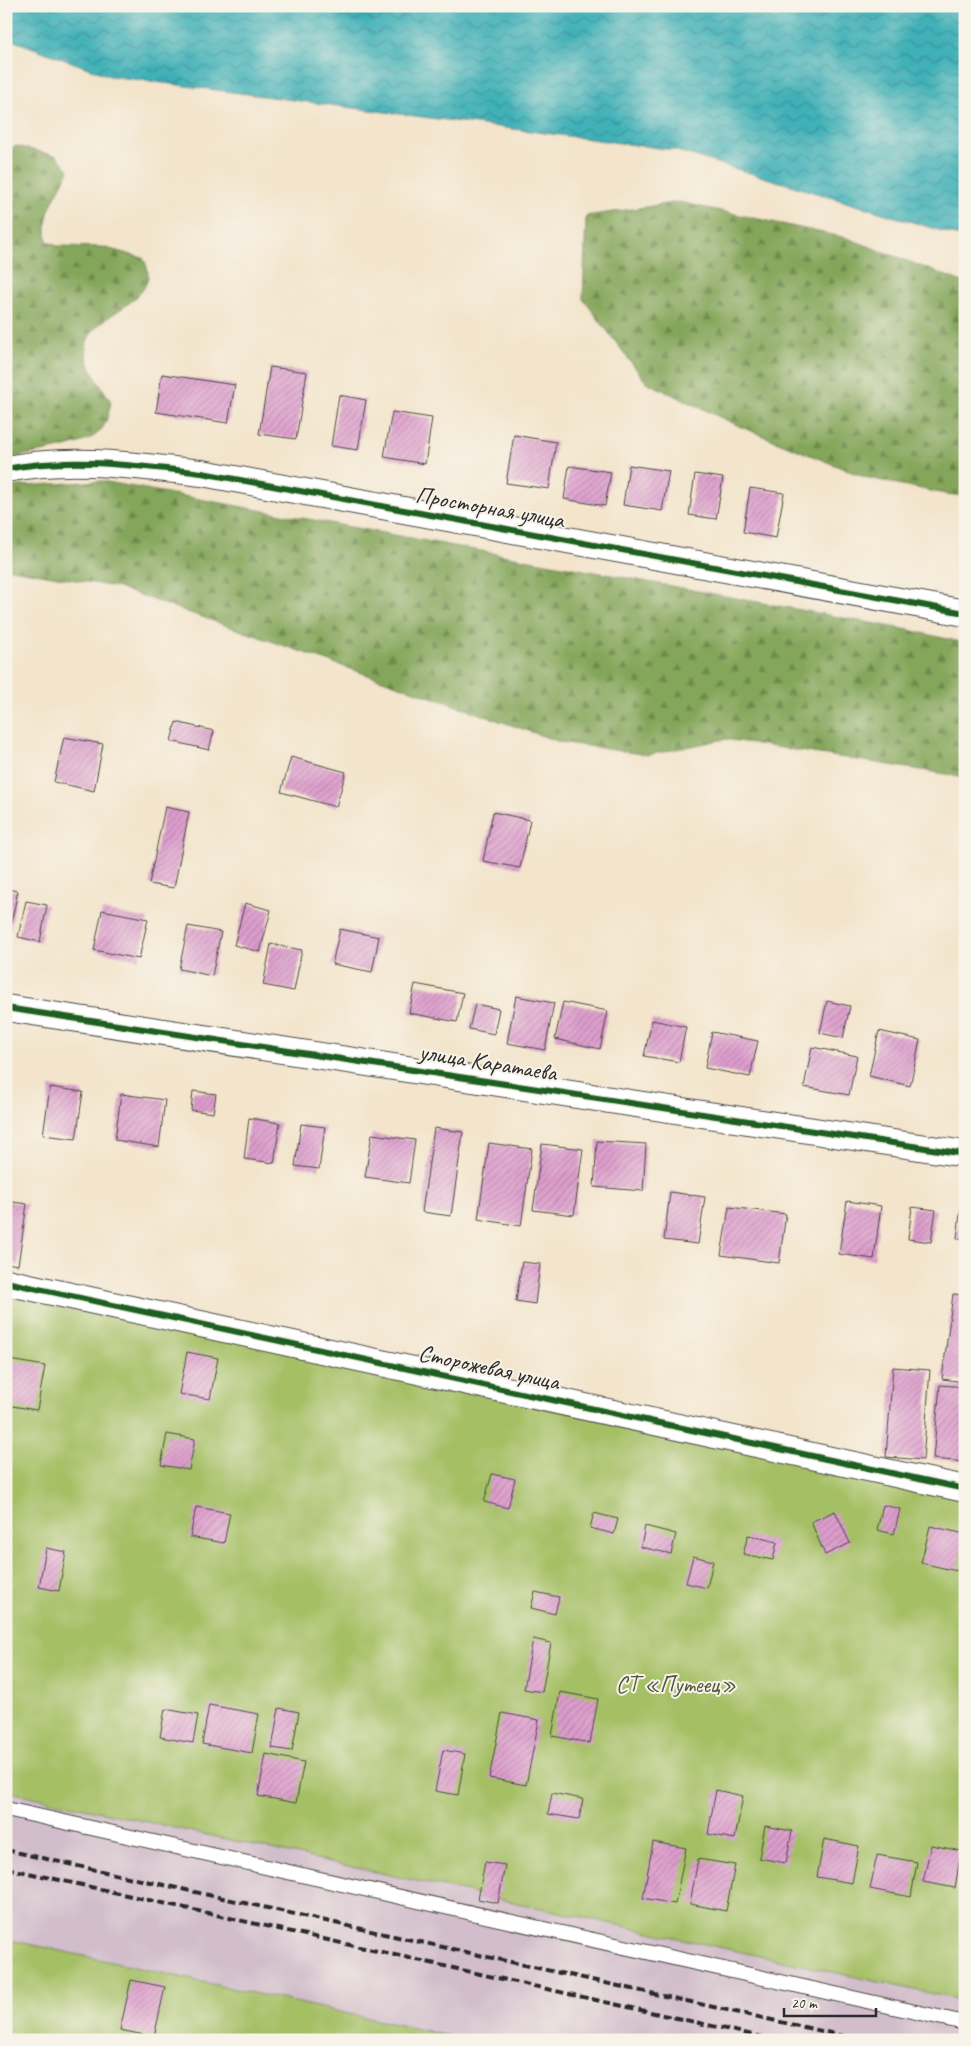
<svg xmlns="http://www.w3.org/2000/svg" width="971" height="2046" viewBox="0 0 971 2046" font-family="Caveat,sans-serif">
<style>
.industrial{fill:#d1bdcb}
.forest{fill:url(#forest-firs);stroke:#586842}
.green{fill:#a5bf65;stroke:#687548}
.water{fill:url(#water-waves);stroke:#366e72}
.building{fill:url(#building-hatch)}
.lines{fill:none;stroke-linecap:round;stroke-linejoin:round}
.service-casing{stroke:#494743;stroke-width:16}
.minor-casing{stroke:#494743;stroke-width:28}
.service{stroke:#fff;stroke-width:14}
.minor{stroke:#fff;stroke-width:26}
.rail{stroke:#2b2b2b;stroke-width:4;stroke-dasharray:8 4;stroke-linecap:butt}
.cycleway-casing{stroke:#f7f3e8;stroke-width:9}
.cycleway{stroke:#1b5e20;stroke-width:6}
.labels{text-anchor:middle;stroke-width:4;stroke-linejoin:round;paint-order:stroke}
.street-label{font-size:24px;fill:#2b2b2b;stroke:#f7f3e8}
.park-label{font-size:24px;fill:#50573c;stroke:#f7f3e8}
</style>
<defs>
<pattern id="forest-firs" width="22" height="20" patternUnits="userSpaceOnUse" patternTransform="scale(1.25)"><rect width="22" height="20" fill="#84a65a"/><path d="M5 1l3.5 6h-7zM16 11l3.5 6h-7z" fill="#6c874b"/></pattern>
<pattern id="water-waves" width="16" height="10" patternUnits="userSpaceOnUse" patternTransform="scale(1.25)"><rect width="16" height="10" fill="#40b1b8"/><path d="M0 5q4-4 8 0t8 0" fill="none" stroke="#369096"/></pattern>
<pattern id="building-hatch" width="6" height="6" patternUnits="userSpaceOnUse" patternTransform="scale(1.25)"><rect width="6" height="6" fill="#de9ece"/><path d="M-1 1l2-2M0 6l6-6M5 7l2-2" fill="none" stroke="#b481a7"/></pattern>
</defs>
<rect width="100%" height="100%" fill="#f7f3e8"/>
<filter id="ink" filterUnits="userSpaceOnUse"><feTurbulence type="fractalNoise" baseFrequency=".02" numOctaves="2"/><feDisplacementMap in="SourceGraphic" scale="10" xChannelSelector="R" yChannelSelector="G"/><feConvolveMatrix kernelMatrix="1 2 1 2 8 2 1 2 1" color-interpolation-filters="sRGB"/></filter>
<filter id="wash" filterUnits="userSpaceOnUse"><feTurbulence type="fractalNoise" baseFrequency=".0096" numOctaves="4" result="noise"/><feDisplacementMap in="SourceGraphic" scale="20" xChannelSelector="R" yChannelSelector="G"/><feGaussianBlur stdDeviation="1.12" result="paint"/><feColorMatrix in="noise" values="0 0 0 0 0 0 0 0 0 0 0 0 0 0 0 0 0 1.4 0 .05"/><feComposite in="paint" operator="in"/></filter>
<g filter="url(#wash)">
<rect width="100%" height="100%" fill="#f3e4cb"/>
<!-- industrial -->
<polygon class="industrial" points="6,1786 766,1952 965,2002 965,2040 472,2040 6,1955"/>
<!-- forest -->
<g class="forest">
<path d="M16,146L57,156L69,170C57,197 42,210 47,241L57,246L102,247L143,258C169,304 84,312 86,350C87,369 102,386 111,402C108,414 107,426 97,434C81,448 28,453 6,459V151Z"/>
<polygon points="679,202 847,238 965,283 965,496 945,494 864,477 739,426 646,382 583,299 586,216"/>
<polygon points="102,481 909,630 965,643 965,777 725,739 648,755 560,742 116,587 6,568 6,487"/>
</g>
<!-- green -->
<g class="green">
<polygon points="6,1287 965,1493 965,2001 6,1791"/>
<polygon points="6,1939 468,2040 6,2040"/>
</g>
<!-- water -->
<polygon class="water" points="6,6 965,6 965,238 674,150 110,76 6,38"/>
<g id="blocks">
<!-- building -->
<g class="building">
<polygon points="270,367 307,372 296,439 259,434"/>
<polygon points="162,374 235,385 228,423 156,412"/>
<polygon points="339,395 366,400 358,450 331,446"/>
<polygon points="392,412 432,418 425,464 384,457"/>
<polygon points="514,435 556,442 549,489 506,483"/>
<polygon points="629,465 669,471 662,511 623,505"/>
<polygon points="569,466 611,472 605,506 564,499"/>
<polygon points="695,474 723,478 716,519 689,515"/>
<polygon points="750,488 784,493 776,538 743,532"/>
<polygon points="964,572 965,572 965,590 961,589"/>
<polygon points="176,722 214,731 209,750 171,741"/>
<polygon points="64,737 103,744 94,791 54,782"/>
<polygon points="291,757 346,772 336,807 281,792"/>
<polygon points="165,807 189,812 174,888 149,884"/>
<polygon points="493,812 530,820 520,868 483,861"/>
<polygon points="6,889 18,891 7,943 6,943"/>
<polygon points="26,901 47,905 40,942 18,937"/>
<polygon points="245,903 271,910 260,952 234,945"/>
<polygon points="102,910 148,919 139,959 94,950"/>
<polygon points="188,926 221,932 212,976 179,969"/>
<polygon points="340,929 379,937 372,972 332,964"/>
<polygon points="271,944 302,950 294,991 263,985"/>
<polygon points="415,984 463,993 457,1022 409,1013"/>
<polygon points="516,996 554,1003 545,1050 507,1043"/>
<polygon points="827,1001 850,1006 843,1038 820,1033"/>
<polygon points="563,1002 608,1011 600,1049 555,1039"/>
<polygon points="475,1004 499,1009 494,1034 469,1029"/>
<polygon points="652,1020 686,1027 679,1062 644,1056"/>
<polygon points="879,1031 920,1040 910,1086 869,1076"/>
<polygon points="712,1032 758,1041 750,1077 705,1068"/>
<polygon points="812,1047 857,1056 849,1095 804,1087"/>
<polygon points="50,1087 83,1092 76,1139 43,1135"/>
<polygon points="193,1091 216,1094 213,1113 191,1110"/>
<polygon points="121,1094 165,1100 159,1147 115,1140"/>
<polygon points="249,1118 280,1123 274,1163 244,1159"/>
<polygon points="301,1124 325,1127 319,1169 295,1166"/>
<polygon points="434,1128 463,1132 451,1216 422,1212"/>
<polygon points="372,1134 415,1140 409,1183 365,1177"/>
<polygon points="597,1141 646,1144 643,1191 594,1187"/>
<polygon points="489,1143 532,1149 521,1226 478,1219"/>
<polygon points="542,1144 583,1149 574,1215 533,1210"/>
<polygon points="670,1192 705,1197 698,1244 664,1240"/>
<polygon points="6,1201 27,1204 18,1265 6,1263"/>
<polygon points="847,1201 881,1206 874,1259 839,1254"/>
<polygon points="961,1206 965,1207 965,1239 957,1238"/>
<polygon points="729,1207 786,1214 779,1263 721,1255"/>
<polygon points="912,1207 936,1210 931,1242 908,1239"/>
<polygon points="522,1262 540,1264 535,1304 516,1301"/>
<polygon points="953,1294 965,1295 965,1382 942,1379"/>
<polygon points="187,1352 218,1358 210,1399 179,1394"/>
<polygon points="9,1360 45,1366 37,1410 6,1405 6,1373"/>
<polygon points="893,1367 930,1370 923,1460 886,1457"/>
<polygon points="940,1385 965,1387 965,1462 933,1459"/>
<polygon points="167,1434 195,1439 189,1470 161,1465"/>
<polygon points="492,1474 515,1479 508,1508 484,1502"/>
<polygon points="883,1505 900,1509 894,1534 877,1530"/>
<polygon points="196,1507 230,1513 224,1543 190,1537"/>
<polygon points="835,1511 850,1543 825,1555 811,1522"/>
<polygon points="594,1513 618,1519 614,1534 590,1528"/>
<polygon points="645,1526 676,1534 671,1554 641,1547"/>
<polygon points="930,1526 965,1534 957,1571 921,1563"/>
<polygon points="748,1535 777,1542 773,1560 743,1554"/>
<polygon points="46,1548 66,1552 59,1591 39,1587"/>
<polygon points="693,1556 713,1561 707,1588 686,1583"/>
<polygon points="535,1592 559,1597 555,1614 531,1608"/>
<polygon points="533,1639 551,1643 542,1692 524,1689"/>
<polygon points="560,1692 598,1699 590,1743 552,1736"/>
<polygon points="209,1705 259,1714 252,1753 202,1744"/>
<polygon points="279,1708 299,1712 292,1751 272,1748"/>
<polygon points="165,1709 198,1715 193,1743 160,1737"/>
<polygon points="502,1713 539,1720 526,1785 489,1778"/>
<polygon points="443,1750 465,1754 458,1795 435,1791"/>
<polygon points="266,1754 304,1762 296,1803 258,1796"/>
<polygon points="716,1790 743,1796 735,1839 708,1834"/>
<polygon points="552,1793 583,1799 579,1819 548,1814"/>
<polygon points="765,1826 792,1831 786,1863 759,1858"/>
<polygon points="824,1839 859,1846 852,1883 817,1877"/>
<polygon points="653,1842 686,1848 675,1904 643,1898"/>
<polygon points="931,1845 961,1851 955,1888 923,1882"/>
<polygon points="877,1855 917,1862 911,1897 870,1889"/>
<polygon points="698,1859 735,1865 726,1911 690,1904"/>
<polygon points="485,1862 505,1865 498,1903 478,1899"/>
<polygon points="131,1980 165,1987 154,2037 120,2030"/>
</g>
</g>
</g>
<g filter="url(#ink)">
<use href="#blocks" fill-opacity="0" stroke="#494743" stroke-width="1"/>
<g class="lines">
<defs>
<polyline id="service" points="6,1809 965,2023"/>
<g id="minor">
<path d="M6,469C72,456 136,466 202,473L965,613"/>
<polyline points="6,1008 965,1154"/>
<polyline points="6,1282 965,1489"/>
</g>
</defs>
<!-- service casing -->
<use href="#service" class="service-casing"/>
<!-- minor casing -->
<use href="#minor" class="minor-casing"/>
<!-- service -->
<use href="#service" class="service"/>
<!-- minor -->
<use href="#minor" class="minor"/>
<!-- rail -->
<g class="rail">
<polyline points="6,1850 862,2040"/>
<polyline points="6,1868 775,2040"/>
</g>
<defs>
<g id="cycleway">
<path d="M6,469C72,456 136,466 202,473L965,613"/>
<polyline points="6,1008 965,1154"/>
<polyline points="6,1282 965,1489"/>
</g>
</defs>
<!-- cycleway casing -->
<use href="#cycleway" class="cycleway-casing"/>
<!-- cycleway -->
<use href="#cycleway" class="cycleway"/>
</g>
</g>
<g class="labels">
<!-- street labels -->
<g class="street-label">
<text transform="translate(490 507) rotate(10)" y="8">Просторная улица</text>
<text transform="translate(488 1062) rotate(9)" y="8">улица Каратаева</text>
<text transform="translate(489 1367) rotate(12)" y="8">Сторожевая улица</text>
</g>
<!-- park labels -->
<g class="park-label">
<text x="676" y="1692">СТ «Путеец»</text>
</g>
</g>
<!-- margin -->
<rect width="971" height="2046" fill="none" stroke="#f7f3e8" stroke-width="25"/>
<!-- scale -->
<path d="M784 2008v8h92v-8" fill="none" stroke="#2b2b2b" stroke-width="2.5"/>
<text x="791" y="2008" font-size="15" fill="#2b2b2b" stroke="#f7f3e8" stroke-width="4" paint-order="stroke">20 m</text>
</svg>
